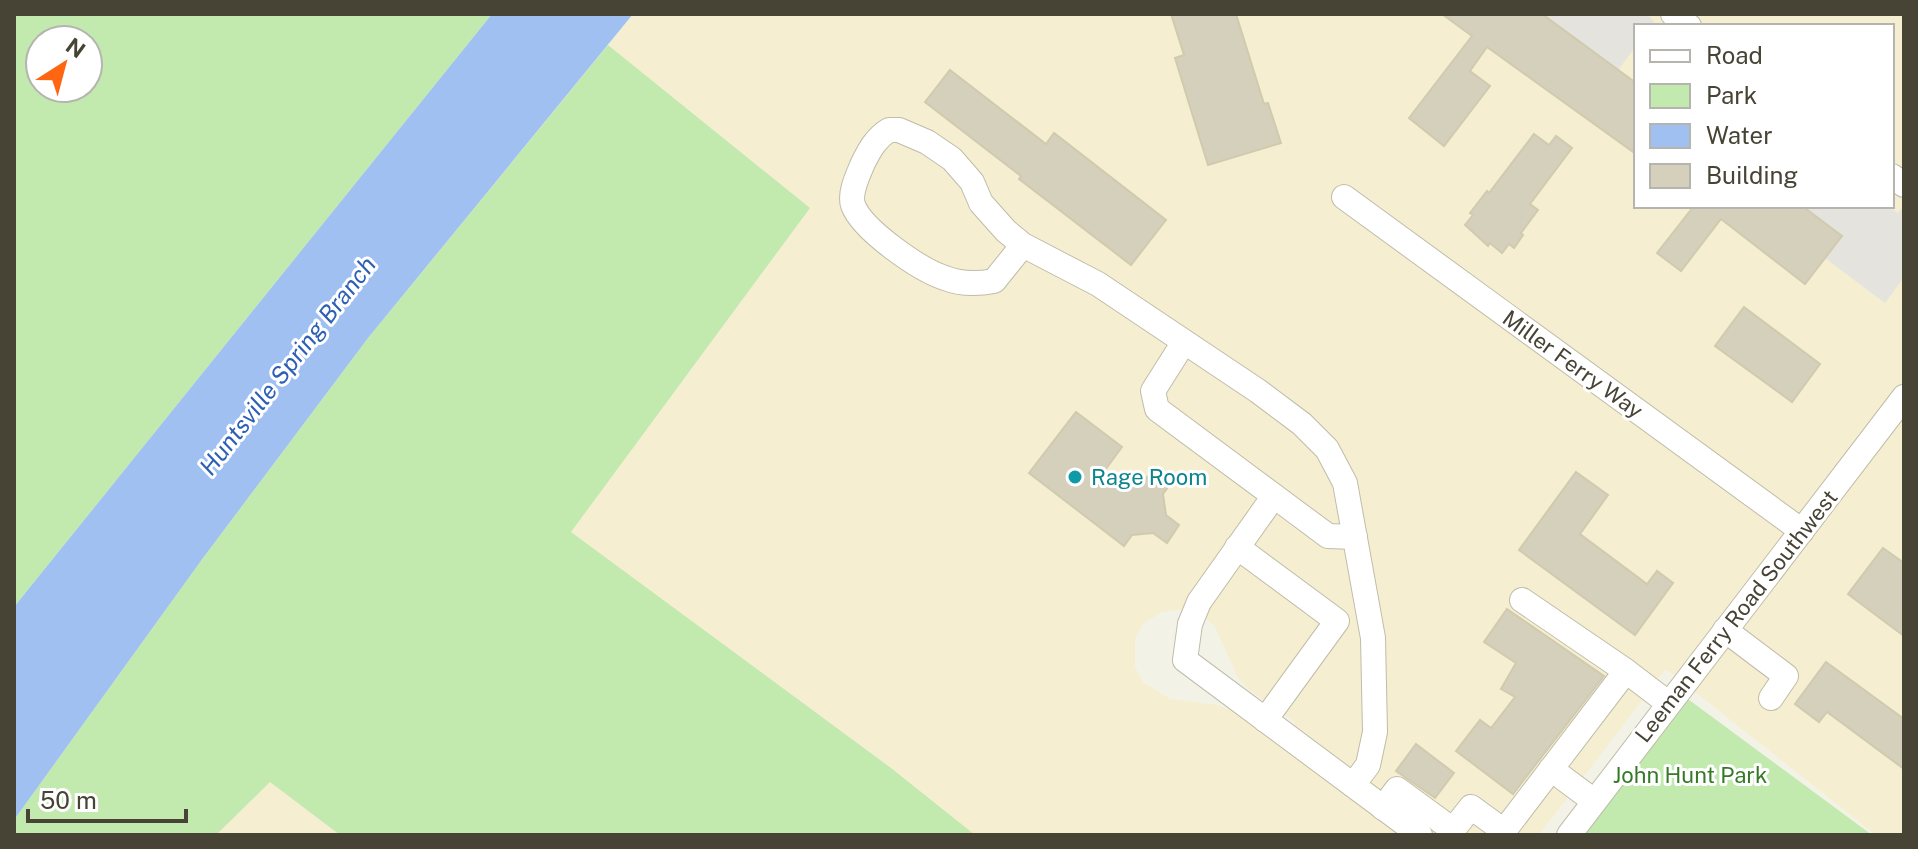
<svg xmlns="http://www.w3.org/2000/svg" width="1918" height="849" viewBox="0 0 1918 849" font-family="'Public Sans',sans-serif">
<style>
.commercial{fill:#f6eed1;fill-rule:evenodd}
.green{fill:#c2e9ae;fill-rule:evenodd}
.parking{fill:#e4e3de}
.water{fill:#a1c0f2}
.building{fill:#d5d0bb;stroke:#d0caae;stroke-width:2}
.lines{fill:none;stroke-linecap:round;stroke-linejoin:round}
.minor-casing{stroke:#bfbca9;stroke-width:26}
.minor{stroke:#fff;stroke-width:24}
.culture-dot{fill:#0f9aa8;stroke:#fff;stroke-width:3}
.labels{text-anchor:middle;stroke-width:6;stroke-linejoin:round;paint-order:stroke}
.street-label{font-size:22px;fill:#474335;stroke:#fff}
.culture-label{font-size:22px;fill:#0d838f;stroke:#fff;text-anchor:start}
.park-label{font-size:22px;fill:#367a27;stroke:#fff}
.water-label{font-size:24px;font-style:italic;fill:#2c5fb5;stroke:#fff}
</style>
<rect width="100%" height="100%" fill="#f3f2e6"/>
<!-- commercial -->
<g class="commercial">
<path d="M633,14H1904V835H1876L1666,669L1539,835H975L891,768L571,532L810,208L608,45ZM1636,26H1892V206H1636ZM1175,610H1191L1204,616L1215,627L1238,678L1249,690L1295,722L1280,743L1238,713L1217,705L1170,699L1143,682L1135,667V639L1143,624L1161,612Z"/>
<polygon points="270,782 340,835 216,835"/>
</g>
<!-- green -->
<g class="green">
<path d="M14,14H492L14,607ZM40,40H88V88H40Z"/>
<polygon points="608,45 810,208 571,532 891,768 975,835 340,835 270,782 216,835 14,835 14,820 203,558 368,338"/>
<polygon points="1677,691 1872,835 1570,835"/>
</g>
<!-- parking -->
<g class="parking">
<polygon points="1542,14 1646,14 1654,21 1650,26 1636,26 1636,46 1618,70"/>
<polygon points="1802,206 1888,206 1898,213 1904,206 1904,277 1885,303 1825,258 1841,235"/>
</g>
<!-- water -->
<polygon class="water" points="492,14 633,14 368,338 203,558 14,820 14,607"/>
<!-- building -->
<g class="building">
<polygon points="1171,14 1236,14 1264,104 1268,103 1281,143 1208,165 1175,58 1184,55"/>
<polygon points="1442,14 1542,14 1636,83 1636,154 1487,47 1470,71 1490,86 1444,146 1409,118 1472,36"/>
<polygon points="950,70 1046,144 1054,133 1166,220 1131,265 1019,179 1021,176 925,102"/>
<polygon points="1534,134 1549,145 1556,136 1572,148 1530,204 1538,210 1521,233 1523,235 1514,248 1509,244 1502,253 1490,243 1488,246 1465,225 1473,215 1470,213 1487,191 1489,193"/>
<polygon points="1694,206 1802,206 1842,236 1805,284 1721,219 1681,271 1657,253"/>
<polygon points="1744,307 1820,364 1792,402 1715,346"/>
<polygon points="1076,412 1122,447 1094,485 1144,481 1153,470 1171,483 1163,494 1166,515 1179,525 1167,543 1153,533 1132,535 1124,546 1029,473"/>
<polygon points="1576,472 1608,495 1580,534 1647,584 1657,571 1673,583 1635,635 1519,550"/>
<polygon points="1883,548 1904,563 1904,636 1848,594"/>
<polygon points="1507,609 1604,676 1513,794 1456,751 1480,720 1491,728 1515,697 1501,689 1516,663 1484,642"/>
<polygon points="1826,662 1904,719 1904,769 1827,712 1819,722 1795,704"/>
<polygon points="1416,744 1454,773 1435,798 1396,771"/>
</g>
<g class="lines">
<defs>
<g id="minor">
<polyline points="1673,14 1689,26"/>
<polyline points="1892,176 1904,185"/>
<polyline points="1344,197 1802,531"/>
<path d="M1023,245L994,281C978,284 960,284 945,278C920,270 862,230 853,205C849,193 858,175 863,163C870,149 876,138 889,130H899L927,142L952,159L972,182L981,203L1006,231L1023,245L1098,284L1258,391L1302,424L1327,449L1345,483L1373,638L1375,732L1368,765L1353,785"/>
<polyline points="1184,342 1153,391 1157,409 1328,536 1355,537"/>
<polyline points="1274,496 1199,602 1190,624 1185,660 1420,835"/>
<polyline points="1237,547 1337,621 1265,720"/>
<polyline points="1522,600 1626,671 1668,703"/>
<polyline points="1725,630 1786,676 1771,698"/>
<polyline points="1551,769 1594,801"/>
<polyline points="1383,808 1397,789 1453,830"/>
<polyline points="1449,835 1471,807 1504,831 1626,671"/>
<polyline points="1569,835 1904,397"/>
</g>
</defs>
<!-- minor casing -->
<use href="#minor" class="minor-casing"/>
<!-- minor -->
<use href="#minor" class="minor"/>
</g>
<!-- markers -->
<circle class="culture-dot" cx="1075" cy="477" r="8"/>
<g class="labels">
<!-- street labels -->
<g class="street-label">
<text transform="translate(1573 364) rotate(36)" y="8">Miller Ferry Way</text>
<text transform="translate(1736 616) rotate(-52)" y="8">Leeman Ferry Road Southwest</text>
</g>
<!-- culture labels -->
<g class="culture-label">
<text x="1091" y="485">Rage Room</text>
</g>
<!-- park labels -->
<g class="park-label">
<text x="1690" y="783">John Hunt Park</text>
</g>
<!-- water labels -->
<g class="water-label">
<text transform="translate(288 366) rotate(-52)" y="8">Huntsville Spring Branch</text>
</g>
</g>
<!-- border -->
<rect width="1918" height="849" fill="none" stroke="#474335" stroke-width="32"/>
<!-- legend -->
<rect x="1634" y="24" width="260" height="184" fill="#ffffff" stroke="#b5b4ae" stroke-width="2"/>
<rect x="1650" y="50" width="40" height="12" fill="#ffffff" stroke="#b5b4ae" stroke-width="2"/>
<text x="1706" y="64" font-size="24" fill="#474335">Road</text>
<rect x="1650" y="84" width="40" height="24" fill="#c2e9ae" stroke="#b5b4ae" stroke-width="2"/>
<text x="1706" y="104" font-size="24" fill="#474335">Park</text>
<rect x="1650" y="124" width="40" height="24" fill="#a1c0f2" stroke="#b5b4ae" stroke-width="2"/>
<text x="1706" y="144" font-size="24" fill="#474335">Water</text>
<rect x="1650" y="164" width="40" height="24" fill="#d5d0bb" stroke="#b5b4ae" stroke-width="2"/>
<text x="1706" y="184" font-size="24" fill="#474335">Building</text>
<!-- north arrow -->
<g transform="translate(64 64) rotate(36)"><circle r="38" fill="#ffffff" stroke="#b5b4ae" stroke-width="2"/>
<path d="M0-6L14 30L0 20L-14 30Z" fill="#fe6612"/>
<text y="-12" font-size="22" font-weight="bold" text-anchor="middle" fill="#474335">N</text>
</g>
<!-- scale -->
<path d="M28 809v12h158v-12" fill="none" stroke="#474335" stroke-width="4"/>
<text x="40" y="809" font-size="24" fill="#474335" stroke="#ffffff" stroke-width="6" paint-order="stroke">50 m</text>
</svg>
